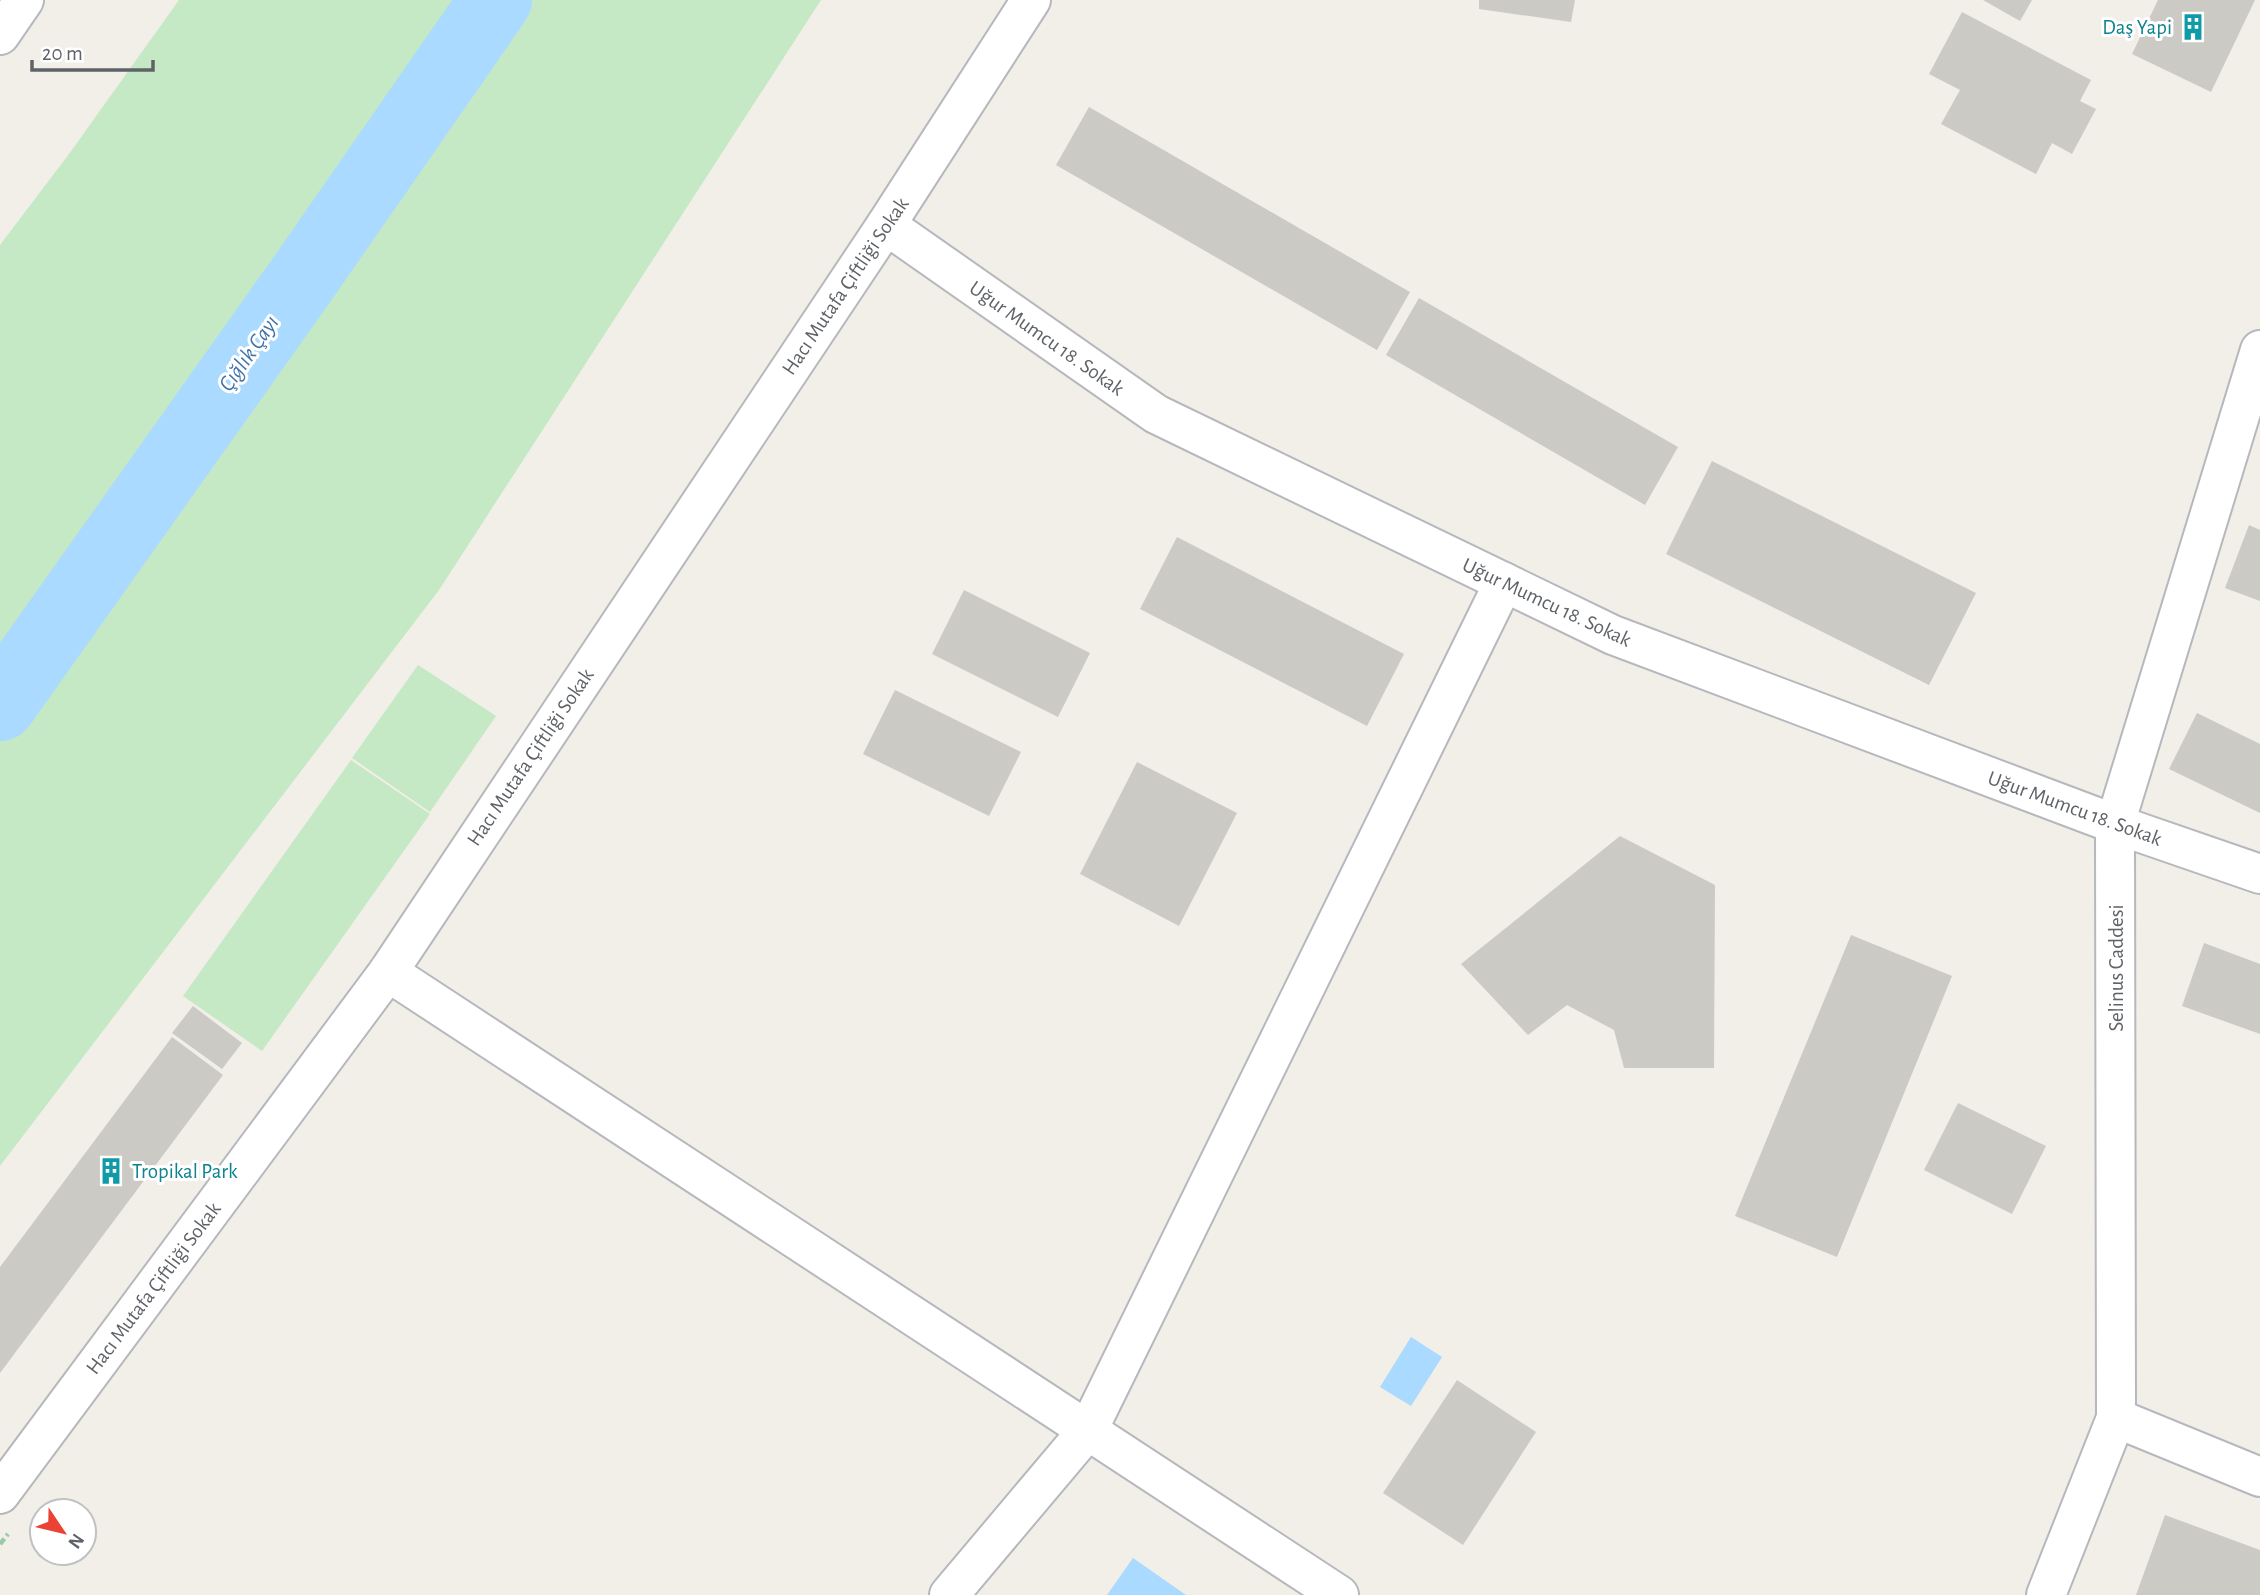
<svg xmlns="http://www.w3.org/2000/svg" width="2260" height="1595" viewBox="0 0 2260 1595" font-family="'Alegreya Sans',sans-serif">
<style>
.green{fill:#c5e8c5}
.water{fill:#aadaff}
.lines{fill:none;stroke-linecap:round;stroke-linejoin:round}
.river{stroke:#aadaff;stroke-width:72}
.building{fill:#cccac5}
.minor-casing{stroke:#b5b8bc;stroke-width:42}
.path{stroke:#9cc7a9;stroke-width:4.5;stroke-dasharray:7 3.5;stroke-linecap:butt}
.minor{stroke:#fff;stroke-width:38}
.labels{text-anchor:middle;stroke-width:6;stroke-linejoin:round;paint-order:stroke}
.culture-label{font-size:21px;fill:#0d838f;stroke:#fff;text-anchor:end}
.street-label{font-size:21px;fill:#5f6368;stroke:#fff}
.water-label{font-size:23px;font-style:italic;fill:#4174aa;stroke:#fff}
</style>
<rect width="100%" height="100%" fill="#f1efe8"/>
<!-- green -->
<g class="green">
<polygon points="179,0 821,0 439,590 0,1166 0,245 69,154"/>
<polygon points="418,665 496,716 430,812 352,758"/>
<polygon points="351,760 430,814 262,1051 183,996"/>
</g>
<!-- water -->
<g class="water">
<polygon points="1411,1337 1442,1357 1411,1406 1380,1387"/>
<polygon points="1133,1558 1186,1595 1107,1595"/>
</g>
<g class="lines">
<!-- river -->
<polyline class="river" points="0,705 303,278 496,0"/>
</g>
<!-- building -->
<g class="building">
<polygon points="1479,0 1575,0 1571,22 1479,9"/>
<polygon points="1983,0 2032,0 2020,21"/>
<polygon points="2158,0 2255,0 2211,92 2132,54"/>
<polygon points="1962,12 2091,80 2080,101 2096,109 2072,154 2052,143 2036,174 1941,124 1960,90 1929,74"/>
<polygon points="1089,107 1410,292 1377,350 1056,165"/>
<polygon points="1419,298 1678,447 1645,505 1386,355"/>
<polygon points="1712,461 1976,593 1929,685 1666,554"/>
<polygon points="2249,525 2260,530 2260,601 2225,588"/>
<polygon points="1177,537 1404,654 1367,726 1140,609"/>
<polygon points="964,590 1090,653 1058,717 932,654"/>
<polygon points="895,690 1021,752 989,816 863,754"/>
<polygon points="2197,713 2260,744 2260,813 2169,769"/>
<polygon points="1137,762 1237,813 1179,926 1080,874"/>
<polygon points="1620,836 1715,885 1714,1068 1624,1068 1614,1030 1567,1005 1528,1035 1461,964"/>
<polygon points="1851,935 1952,976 1837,1257 1735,1216"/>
<polygon points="2204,943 2260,964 2260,1034 2182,1006"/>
<polygon points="193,1006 242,1043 222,1069 172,1033"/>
<polygon points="172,1037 223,1075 0,1373 0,1267"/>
<polygon points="1958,1103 2046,1146 2012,1214 1924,1170"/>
<polygon points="1457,1380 1536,1432 1463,1545 1383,1493"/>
<polygon points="2165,1515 2260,1550 2260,1595 2136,1595"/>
</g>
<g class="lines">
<defs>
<g id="minor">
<polyline points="0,35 24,0"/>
<polyline points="886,225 1156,414 1613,635 2115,824 2260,874"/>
<polyline points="388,972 1339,1595"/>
<polyline points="2116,1418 2260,1477"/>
<polyline points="0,1494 388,972 886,225 1031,0"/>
<polyline points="949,1595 1088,1430 1504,582"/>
<polyline points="2046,1595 2116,1418 2115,824 2260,350"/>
</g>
</defs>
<!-- minor casing -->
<use href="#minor" class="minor-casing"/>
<!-- path -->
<polyline class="path" points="0,1544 8,1534"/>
<!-- minor -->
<use href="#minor" class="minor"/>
</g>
<!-- icons -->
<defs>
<symbol id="building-bare" viewBox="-9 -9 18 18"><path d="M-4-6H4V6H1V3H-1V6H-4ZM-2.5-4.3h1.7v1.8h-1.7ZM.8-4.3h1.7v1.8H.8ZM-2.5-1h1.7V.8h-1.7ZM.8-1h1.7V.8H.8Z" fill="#0f9aa8" stroke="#fff" stroke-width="2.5" paint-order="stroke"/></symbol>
</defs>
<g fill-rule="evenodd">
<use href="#building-bare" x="2174" y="8" width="38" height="38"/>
<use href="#building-bare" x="92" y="1152" width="38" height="38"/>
</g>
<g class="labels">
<!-- culture labels -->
<g class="culture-label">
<text x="2172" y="34">Daş Yapi</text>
<text x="132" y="1178" text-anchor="start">Tropikal Park</text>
</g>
<!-- street labels -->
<g class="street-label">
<text transform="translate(845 286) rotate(-56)" y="7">Hacı Mutafa Çiftliği Sokak</text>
<text transform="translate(1047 338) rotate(35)" y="7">Uğur Mumcu 18. Sokak</text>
<text transform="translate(1547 602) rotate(25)" y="7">Uğur Mumcu 18. Sokak</text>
<text transform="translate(530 757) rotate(-56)" y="7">Hacı Mutafa Çiftliği Sokak</text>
<text transform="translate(2075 808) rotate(20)" y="7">Uğur Mumcu 18. Sokak</text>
<text transform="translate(2116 968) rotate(-90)" y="7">Selinus Caddesi</text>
<text transform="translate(153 1288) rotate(-53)" y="7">Hacı Mutafa Çiftliği Sokak</text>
</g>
<!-- water labels -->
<g class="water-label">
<text transform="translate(248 353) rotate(-55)" y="8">Çığlık Çayı</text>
</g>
</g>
<!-- north arrow -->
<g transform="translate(63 1532) rotate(125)"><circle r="33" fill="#ffffff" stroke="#bfc1c3" stroke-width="2"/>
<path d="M0-5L12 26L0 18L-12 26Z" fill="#ea4335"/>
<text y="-10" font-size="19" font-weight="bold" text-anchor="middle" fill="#5f6368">N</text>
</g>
<!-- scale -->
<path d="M32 60v10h121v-10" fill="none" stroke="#5f6368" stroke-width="3.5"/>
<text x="42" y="60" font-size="21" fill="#5f6368" stroke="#ffffff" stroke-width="5" paint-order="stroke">20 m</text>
</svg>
